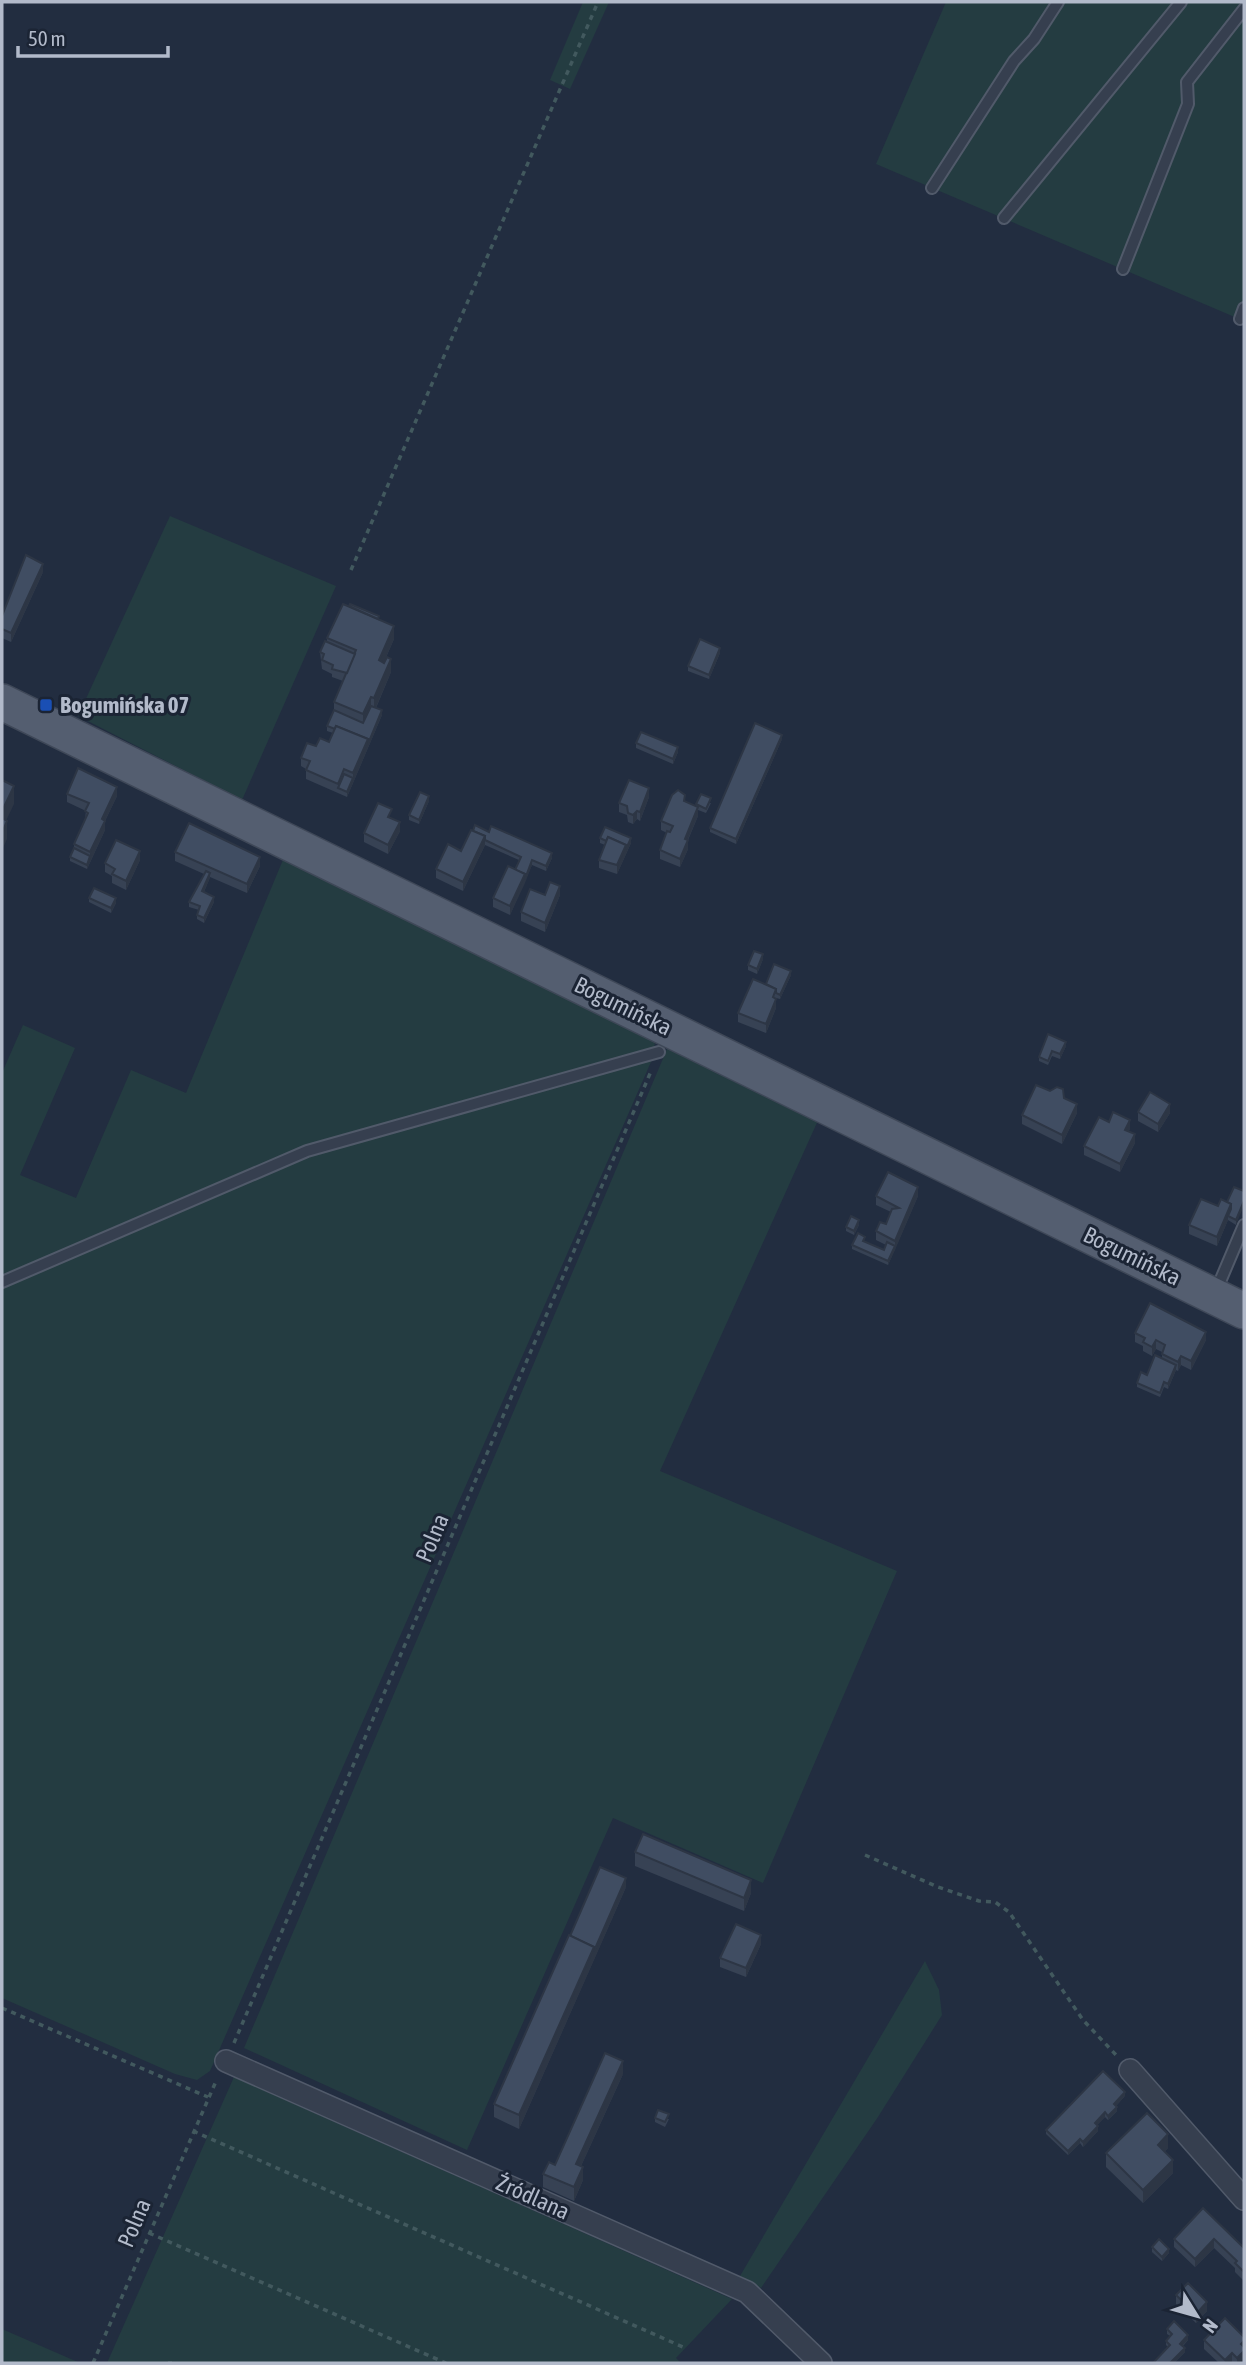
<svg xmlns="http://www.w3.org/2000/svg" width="1246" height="2365" viewBox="0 0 1246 2365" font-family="'Asap Condensed',sans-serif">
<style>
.green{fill:#243c41}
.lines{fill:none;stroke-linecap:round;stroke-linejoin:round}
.lane-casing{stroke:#515a6a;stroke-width:14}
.street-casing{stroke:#515a6a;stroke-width:24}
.primary-casing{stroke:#3f4858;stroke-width:38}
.path{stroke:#42595e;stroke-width:3.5;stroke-dasharray:5 5;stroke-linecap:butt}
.lane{stroke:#363f4f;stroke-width:10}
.street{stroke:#363f4f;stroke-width:21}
.primary{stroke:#545e70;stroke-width:35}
.wall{fill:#374254}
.shaded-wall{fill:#2d3645}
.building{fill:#404d62;stroke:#2d3645;stroke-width:2}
.transit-dot{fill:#1a4fb4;stroke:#1b2434;stroke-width:2.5}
.labels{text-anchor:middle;stroke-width:6;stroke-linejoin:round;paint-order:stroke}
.poi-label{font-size:23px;font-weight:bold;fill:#b2baca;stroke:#1b2434;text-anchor:start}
.street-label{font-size:23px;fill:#b2baca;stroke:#1b2434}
</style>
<rect width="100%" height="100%" fill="#222d40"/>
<!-- green -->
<g class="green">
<polygon points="583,2 609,2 570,89 550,80"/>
<polygon points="946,2 1244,2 1244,321 876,164"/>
<polygon points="170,516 336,586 242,800 78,716"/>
<polygon points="285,855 655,1039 654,1055 210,2071 197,2080 175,2074 2,1998 2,1073 23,1025 75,1048 20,1175 76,1198 131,1070 186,1093"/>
<polygon points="670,1042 820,1116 660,1471 897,1571 763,1883 613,1818 467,2150 244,2048"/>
<polygon points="925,1961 939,1990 942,2015 878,2117 761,2288 740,2276"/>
<polygon points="234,2077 732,2299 676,2358 681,2363 107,2363"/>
<polygon points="2,2329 80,2363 2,2363"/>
</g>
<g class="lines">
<defs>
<g id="lane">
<polyline points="932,188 1014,61 1034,39 1058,2"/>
<polyline points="1004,218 1181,2"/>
<polyline points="1123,269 1188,104 1187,82 1244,9"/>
<polyline points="1240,319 1244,308"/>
<polyline points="2,1282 307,1151 659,1052"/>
<polyline points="1216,1291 1244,1225"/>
</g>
<g id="street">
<polyline points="226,2061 747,2292 821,2363"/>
<polyline points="1130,2070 1244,2199"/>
</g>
<polyline id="primary" points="2,702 1244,1311"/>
</defs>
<!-- lane casing -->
<use href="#lane" class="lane-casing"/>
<!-- street casing -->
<use href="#street" class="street-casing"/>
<!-- primary casing -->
<use href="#primary" class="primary-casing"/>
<!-- path -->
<g class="path">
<polyline points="351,570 598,2"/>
<polyline points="865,1855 938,1887 979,1901 995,1902 1009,1912 1083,2020 1117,2056"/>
<polyline points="2,2008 208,2097"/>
<polyline points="234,2043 652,1069"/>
<polyline points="193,2131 683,2347"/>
<polyline points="149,2233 446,2363"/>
<polyline points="93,2363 217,2079"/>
<polyline points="168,2363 172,2363"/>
</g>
<!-- lane -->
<use href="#lane" class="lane"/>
<!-- street -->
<use href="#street" class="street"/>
<!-- primary -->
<use href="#primary" class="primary"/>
</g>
<!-- wall -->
<g class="wall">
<polygon points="43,572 11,642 2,638 2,616"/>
<polygon points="379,619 394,639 384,662 391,672 376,708 382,715 347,797 306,779 306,769 301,766 301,758 316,746 329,742 333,733 327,731 327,726 334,710 334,702 343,681 332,677 332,674 322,669 320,652 327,642 327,638"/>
<polygon points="720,653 709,679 688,671 688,666"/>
<polygon points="782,739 736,844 710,832 710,828"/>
<polygon points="636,743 678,752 673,764 636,748"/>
<polygon points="67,794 117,796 105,821 105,830 87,869 70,861 70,857 74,848 74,844 85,819 86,811 67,802"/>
<polygon points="649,797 640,821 637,819 633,824 628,822 627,815 619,812 619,803"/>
<polygon points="429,801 419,824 409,820 409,815"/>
<polygon points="685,801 696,806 696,804 711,803 706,813 698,810 698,816 688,840 688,849 680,867 660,859 660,850 667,833 661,830 661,821"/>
<polygon points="392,818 400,831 388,854 364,842 364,833"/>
<polygon points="489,832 552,858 546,871 532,865 510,915 493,907 493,898 515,870 519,860 485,845 463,891 436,878 436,869"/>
<polygon points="600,838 631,843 617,874 599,868 599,860 605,845 600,843"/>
<polygon points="175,852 260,866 247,893 210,877 204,892 214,902 204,923 197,919 197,915 199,910 189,907 189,902 204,874 175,861"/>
<polygon points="140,860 126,890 112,883 112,876 105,872 105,863"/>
<polygon points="545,895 560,895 545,932 521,921 521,912"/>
<polygon points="89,898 116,903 111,913 89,902"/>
<polygon points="763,959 757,974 748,970 748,965"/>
<polygon points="791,975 780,999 776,998 776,1008 766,1033 738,1022 738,1013 766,984"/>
<polygon points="1066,1046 1060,1059 1052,1056 1048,1065 1039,1061 1039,1057"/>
<polygon points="1064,1098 1077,1113 1062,1144 1022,1124 1022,1115"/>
<polygon points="1138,1112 1170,1113 1158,1132 1138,1121"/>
<polygon points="1109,1122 1130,1129 1128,1131 1135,1143 1120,1172 1084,1155 1084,1146"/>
<polygon points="1244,1191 1236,1225 1228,1220 1217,1246 1189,1234 1189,1225 1218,1206 1227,1202"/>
<polygon points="876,1196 918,1196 888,1265 852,1249 852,1245 865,1242 884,1250 886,1245 876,1240 876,1231 886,1224 891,1212 876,1205"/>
<polygon points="859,1225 854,1235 846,1231 846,1227"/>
<polygon points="1135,1333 1206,1340 1191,1370 1181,1365 1178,1371 1176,1370 1168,1389 1164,1387 1160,1397 1137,1387 1137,1383 1147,1375 1162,1358 1162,1352 1156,1349 1152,1356 1143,1351 1143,1346 1135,1342"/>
<polygon points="635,1852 751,1893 744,1911 635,1866"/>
<polygon points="626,1887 519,2129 494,2117 494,2104 570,1936"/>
<polygon points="761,1944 746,1977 720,1967 720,1958"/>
<polygon points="623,2074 581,2166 583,2180 574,2201 543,2187 543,2174 555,2165"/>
<polygon points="1125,2096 1116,2106 1117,2111 1108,2120 1105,2117 1097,2125 1098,2131 1083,2147 1080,2143 1068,2155 1046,2134 1046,2130"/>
<polygon points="655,2118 669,2119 665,2127 655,2122"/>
<polygon points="1168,2148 1164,2152 1173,2173 1143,2203 1106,2167 1106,2153"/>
<polygon points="1203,2208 1244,2248 1244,2281 1235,2272 1235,2268 1214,2248 1195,2267 1174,2247 1174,2239"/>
<polygon points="1152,2247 1169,2253 1162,2261 1152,2252"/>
<polygon points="1176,2295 1207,2311 1196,2323 1176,2304"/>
<polygon points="1167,2329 1188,2340 1183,2346 1185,2352 1174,2363 1154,2363 1168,2347 1166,2345 1166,2341 1170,2336 1167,2334"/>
<polygon points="1204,2340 1244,2360 1241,2363 1219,2363 1204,2349"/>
</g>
<!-- shaded-wall -->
<g class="shaded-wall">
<polygon points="43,564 43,572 11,642 11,633"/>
<polygon points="394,626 394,639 379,673 379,660"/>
<polygon points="720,648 720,653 709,679 709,675"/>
<polygon points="391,659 391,672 374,712 374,698"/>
<polygon points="371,697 371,710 363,727 363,714"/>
<polygon points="382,710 382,715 347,797 347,792 353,778 353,773"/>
<polygon points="782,735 782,739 736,844 736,839"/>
<polygon points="678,747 678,752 673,764 673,759"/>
<polygon points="14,786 14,804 2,829 2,811"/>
<polygon points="117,787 117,796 105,821 105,830 87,869 87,865 90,856 90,852 102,819"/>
<polygon points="649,788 649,797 640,821 640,812"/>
<polygon points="429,796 429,801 419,824 419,820"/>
<polygon points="698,807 698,816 685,846 688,840 688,849 680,867 680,859 685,839"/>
<polygon points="637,811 637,819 633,824 633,815"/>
<polygon points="7,821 7,839 2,850 2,833"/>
<polygon points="400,822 400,831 388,854 388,845"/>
<polygon points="485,836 485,845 463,891 463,882"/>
<polygon points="631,838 631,843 617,874 617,865 626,845"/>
<polygon points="140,851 140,860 126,890 126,881"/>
<polygon points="552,853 552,858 546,871 546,866"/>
<polygon points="260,857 260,866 247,893 247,884"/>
<polygon points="532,860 532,865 525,883 510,915 510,906"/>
<polygon points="210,873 210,878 202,896 202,891"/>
<polygon points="560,886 560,895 545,932 545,923"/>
<polygon points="214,897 214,902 204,923 204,918"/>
<polygon points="116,898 116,903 111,913 111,908"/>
<polygon points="763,954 763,959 757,974 757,969"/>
<polygon points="791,971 791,975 780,999 780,995"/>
<polygon points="776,999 776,1008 766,1033 766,1024"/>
<polygon points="1066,1042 1066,1046 1060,1059 1060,1054"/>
<polygon points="1077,1104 1077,1113 1062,1144 1062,1135"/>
<polygon points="1170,1104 1170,1113 1158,1132 1158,1124"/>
<polygon points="1130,1120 1130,1129 1125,1139 1125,1130"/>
<polygon points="1135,1134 1135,1143 1120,1172 1120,1164"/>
<polygon points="918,1187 918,1196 895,1250 895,1241"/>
<polygon points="1244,1201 1244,1205 1236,1225 1236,1220"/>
<polygon points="1231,1204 1231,1213 1228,1216 1228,1220 1217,1246 1217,1237"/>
<polygon points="859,1220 859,1225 854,1235 854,1231"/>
<polygon points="895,1246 895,1250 888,1265 888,1261"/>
<polygon points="1206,1332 1206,1340 1191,1370 1191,1361"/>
<polygon points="1156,1340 1156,1349 1152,1356 1152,1347"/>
<polygon points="1181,1356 1181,1365 1178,1371 1178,1362"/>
<polygon points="1176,1365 1176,1370 1168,1389 1168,1384"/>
<polygon points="626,1878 626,1887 594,1960 594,1951"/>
<polygon points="751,1880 751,1893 744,1911 744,1898"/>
<polygon points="761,1935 761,1944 746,1977 746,1968"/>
<polygon points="594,1947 594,1960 519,2129 519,2115"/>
<polygon points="623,2061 623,2074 576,2177 576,2164"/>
<polygon points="1125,2092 1125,2096 1114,2108 1114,2104"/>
<polygon points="1117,2107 1117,2111 1108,2120 1108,2116"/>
<polygon points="1105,2112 1105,2117 1095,2128 1095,2123"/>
<polygon points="1098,2126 1098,2131 1083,2147 1083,2142"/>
<polygon points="1168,2134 1168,2148 1158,2158 1158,2145"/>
<polygon points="1080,2139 1080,2143 1068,2155 1068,2151"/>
<polygon points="1173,2160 1173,2173 1143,2203 1143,2190"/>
<polygon points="583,2167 583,2180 574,2201 574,2187"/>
<polygon points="1214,2239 1214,2248 1195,2267 1195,2259"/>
<polygon points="1169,2249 1169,2253 1162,2261 1162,2257"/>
<polygon points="1207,2302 1207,2311 1196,2323 1196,2314"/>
<polygon points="1188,2335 1188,2340 1180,2348 1180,2344"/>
<polygon points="1185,2348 1185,2352 1174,2363 1170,2363"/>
<polygon points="1244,2351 1244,2360 1241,2363 1237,2363 1237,2358"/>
<polygon points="1232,2353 1232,2362 1225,2363 1225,2360"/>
</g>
<!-- building -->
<g class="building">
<polygon points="26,555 43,564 11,633 2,629 2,616"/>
<polygon points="343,604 394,626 379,660 384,663 387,657 391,659 374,698 371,697 363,714 334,702 356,650 327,638"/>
<polygon points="350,604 379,616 378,619 349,606"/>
<polygon points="700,639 720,648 709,675 688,666"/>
<polygon points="325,641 355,654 347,673 332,669 333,665 322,660 324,654 320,652"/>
<polygon points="371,706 382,710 368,744 368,739 336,726 335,729 327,726 334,710 363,723"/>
<polygon points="755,723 782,735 736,839 710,828"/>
<polygon points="336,726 368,739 353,773 344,769 338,784 306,770 310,761 301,758 307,743 316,746 320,738 329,742"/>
<polygon points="641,732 678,747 673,759 636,743"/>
<polygon points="78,768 117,787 102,819 105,821 90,852 74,844 88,813 85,811 89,803 67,794"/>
<polygon points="344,774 353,778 347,792 338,788"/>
<polygon points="2,780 14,786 2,811"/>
<polygon points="629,780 649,788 640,812 637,811 633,815 628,813 627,806 619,803"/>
<polygon points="678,790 685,795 684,801 698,807 685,839 688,840 680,859 660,850 667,831 670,832 673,826 661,821 672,795"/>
<polygon points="420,792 429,796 419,820 409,815"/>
<polygon points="701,794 711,798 706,809 696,804"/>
<polygon points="378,803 392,809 388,817 400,822 388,845 364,833"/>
<polygon points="2,818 7,821 2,833"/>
<polygon points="189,823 260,857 247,884 175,852"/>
<polygon points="475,825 489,832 491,826 552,853 546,866 532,860 525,879 525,874 515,870 521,857 485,840 485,836 473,831"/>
<polygon points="605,827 631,838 626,849 626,845 608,837 606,841 600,838"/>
<polygon points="471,830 485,836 463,882 436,869 448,844 461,851"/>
<polygon points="608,837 626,845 617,865 599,860"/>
<polygon points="116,840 140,851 126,881 112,874 115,869 105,863"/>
<polygon points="74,848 90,856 87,865 70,857"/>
<polygon points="508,866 525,874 510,906 493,898"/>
<polygon points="206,871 210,873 202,891 214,897 204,918 197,915 200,906 189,902"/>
<polygon points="550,882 560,886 545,923 521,912 530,889 545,895"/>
<polygon points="94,888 116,898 111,908 89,898"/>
<polygon points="754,951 763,954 757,969 748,965"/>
<polygon points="774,964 791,971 780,995 776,993 776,989 766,984"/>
<polygon points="753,979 776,989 773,997 776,999 766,1024 738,1013"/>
<polygon points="1048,1034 1066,1042 1060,1054 1052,1051 1048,1061 1039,1057"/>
<polygon points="1036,1085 1050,1091 1057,1087 1063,1089 1064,1098 1077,1104 1062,1135 1022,1115"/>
<polygon points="1150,1092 1170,1104 1158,1124 1138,1112"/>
<polygon points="1113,1112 1130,1120 1125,1130 1135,1134 1120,1164 1084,1146 1099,1117 1109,1122"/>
<polygon points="888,1172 918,1187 895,1241 876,1231 880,1222 886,1224 892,1209 899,1208 876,1196"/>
<polygon points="1234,1187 1244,1191 1244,1201 1236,1220 1228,1216 1231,1209 1231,1204 1227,1202"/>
<polygon points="1201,1199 1218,1206 1221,1199 1231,1204 1217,1237 1189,1225"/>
<polygon points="851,1216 859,1220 854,1231 846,1227"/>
<polygon points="858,1233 865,1237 863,1241 884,1250 887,1242 895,1246 888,1261 852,1245"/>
<polygon points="1150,1303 1206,1332 1191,1361 1181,1356 1178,1362 1162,1354 1165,1345 1156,1340 1152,1347 1143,1342 1145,1338 1135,1333"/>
<polygon points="1155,1355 1176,1365 1168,1384 1164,1382 1160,1393 1137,1383 1141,1372 1147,1375"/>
<polygon points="643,1834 751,1880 744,1898 635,1852"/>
<polygon points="600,1867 626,1878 594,1951 594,1947 570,1936"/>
<polygon points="736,1924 761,1935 746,1968 720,1958"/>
<polygon points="569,1935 594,1947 519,2115 494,2104"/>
<polygon points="605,2053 623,2061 576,2164 583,2167 574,2187 543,2174 549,2162 555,2165"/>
<polygon points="1103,2071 1125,2092 1114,2104 1117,2107 1108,2116 1105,2112 1095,2123 1098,2126 1083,2142 1080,2139 1068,2151 1046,2130"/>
<polygon points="658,2110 669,2114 665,2122 655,2118"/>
<polygon points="1147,2113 1168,2134 1158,2145 1173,2160 1143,2190 1106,2153"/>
<polygon points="1203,2208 1244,2248 1244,2272 1235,2263 1237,2261 1214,2239 1195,2259 1174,2239"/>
<polygon points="1159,2239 1169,2249 1162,2257 1152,2247"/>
<polygon points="1188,2283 1207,2302 1196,2314 1176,2295"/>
<polygon points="1225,2318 1244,2337 1244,2341 1241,2344 1244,2347 1244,2351 1237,2358 1232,2353 1225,2360 1204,2340"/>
<polygon points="1174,2321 1188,2335 1180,2344 1185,2348 1170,2363 1155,2363 1154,2362 1170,2345 1166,2341 1172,2334 1167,2329"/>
</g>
<!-- markers -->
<rect class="transit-dot" x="39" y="698" width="14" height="14" rx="3.5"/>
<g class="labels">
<!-- poi labels -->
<g class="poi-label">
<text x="60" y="713">Bogumińska 07</text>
</g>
<!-- street labels -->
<g class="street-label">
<text transform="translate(623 1006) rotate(26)" y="8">Bogumińska</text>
<text transform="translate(1132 1256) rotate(26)" y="8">Bogumińska</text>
<text transform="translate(432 1538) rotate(-67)" y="8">Polna</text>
<text transform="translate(533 2197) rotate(24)" y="8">Źródlana</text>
<text transform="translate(134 2223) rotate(-67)" y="8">Polna</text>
</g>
</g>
<!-- border -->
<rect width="1246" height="2365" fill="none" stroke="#b2baca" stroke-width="7"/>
<!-- north arrow -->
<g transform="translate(1197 2316) rotate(127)" stroke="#1b2434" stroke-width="5" paint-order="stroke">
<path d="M0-5L12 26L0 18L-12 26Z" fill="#b2baca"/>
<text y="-10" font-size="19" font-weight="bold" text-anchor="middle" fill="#b2baca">N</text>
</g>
<!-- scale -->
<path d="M18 46v10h150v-10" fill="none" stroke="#b2baca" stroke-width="3.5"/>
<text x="28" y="46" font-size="21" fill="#b2baca" stroke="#1b2434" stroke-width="5" paint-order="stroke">50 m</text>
</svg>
